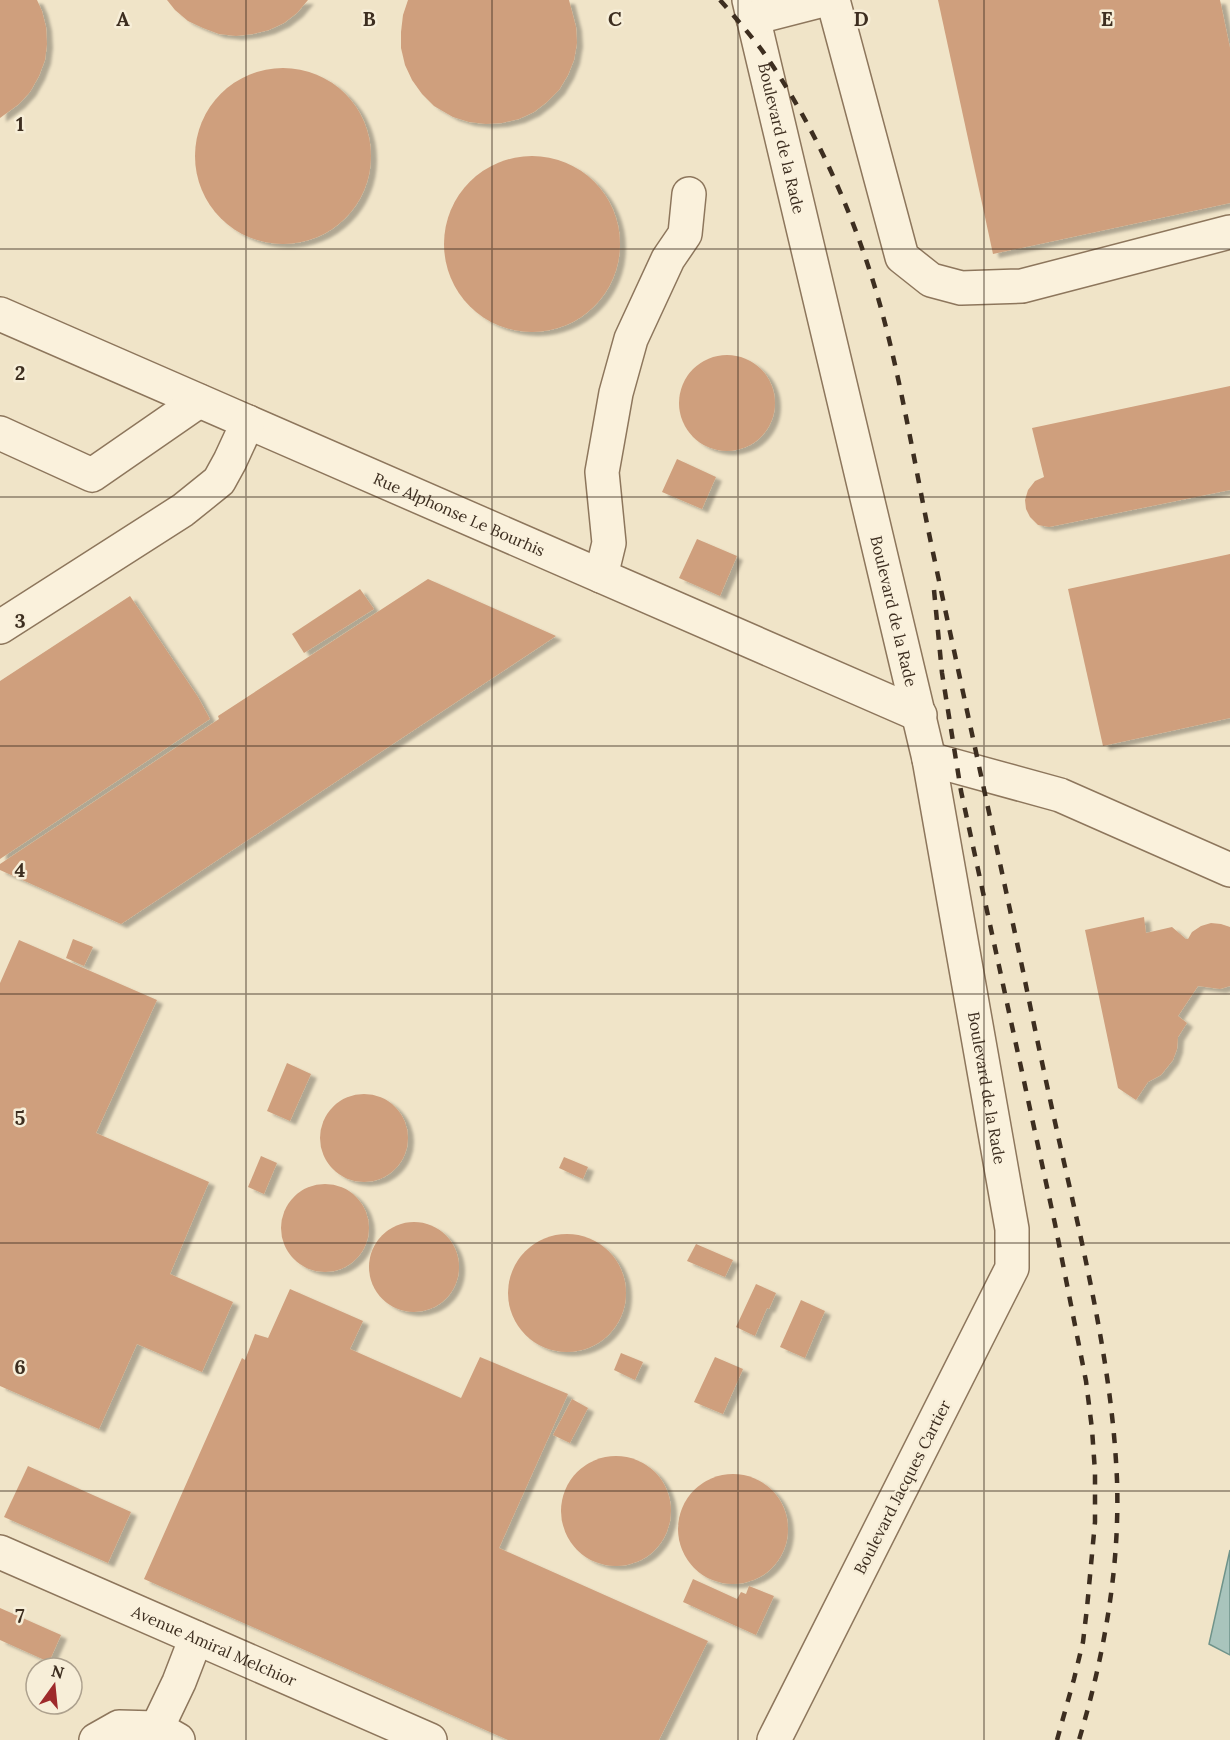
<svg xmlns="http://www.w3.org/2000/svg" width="1230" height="1740" viewBox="0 0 1230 1740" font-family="Lora,serif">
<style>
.water{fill:#a9c4bc;stroke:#6f938a;stroke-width:1.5}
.building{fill:#cf9f7d;filter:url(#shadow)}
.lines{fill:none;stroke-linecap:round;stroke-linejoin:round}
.minor-casing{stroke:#8d765c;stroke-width:36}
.minor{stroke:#faf1dc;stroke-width:33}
.rail{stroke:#3d2e20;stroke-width:4.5;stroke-dasharray:10 10;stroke-linecap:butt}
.grid{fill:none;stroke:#3d2e20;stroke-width:1.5;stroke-opacity:0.55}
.labels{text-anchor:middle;stroke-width:5;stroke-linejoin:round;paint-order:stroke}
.street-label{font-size:16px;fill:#3d2e20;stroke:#f7eed8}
.grid-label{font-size:20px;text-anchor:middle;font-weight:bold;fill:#3d2e20;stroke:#f7eed8;stroke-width:5;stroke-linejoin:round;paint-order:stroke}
</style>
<defs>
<filter id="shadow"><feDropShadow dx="6" dy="4" stdDeviation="1.5" flood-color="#0004"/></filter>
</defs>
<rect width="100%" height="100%" fill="#f0e4c8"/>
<!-- water -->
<polygon class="water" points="1230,1550 1230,1655 1209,1644"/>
<!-- building -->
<g class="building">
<polygon points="0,0 37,0 42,11 46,27 47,44 45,60 39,76 30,92 19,104 0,118"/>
<polygon points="167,0 308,0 297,13 284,23 269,30 253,34 236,36 219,34 203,28 188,21 175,10"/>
<polygon points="408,0 569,0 576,27 577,43 574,60 568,75 559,90 547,102 534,112 519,119 502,123 486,124 469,122 453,117 434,106 422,94 412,80 405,65 401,48 401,32 403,15"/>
<polygon points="938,0 1220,0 1230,48 1230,203 993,254"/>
<circle cx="283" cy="156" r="88"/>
<circle cx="532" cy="244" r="88"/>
<circle cx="727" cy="403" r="48"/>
<polygon points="1230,386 1230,490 1049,527 1038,525 1030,517 1026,509 1025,500 1028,490 1035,481 1044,477 1032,428"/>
<polygon points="677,459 716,477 702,509 662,492"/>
<polygon points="697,539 737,556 720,596 679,578"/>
<polygon points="1230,554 1230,718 1103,746 1068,589"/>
<polygon points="428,579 556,636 121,924 0,870 0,864 219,719 218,716"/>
<polygon points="360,589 374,609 304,653 292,634"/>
<polygon points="130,596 198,697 210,719 0,859 0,681"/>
<polygon points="1144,917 1146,933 1172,927 1186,939 1188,939 1192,932 1201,926 1211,923 1221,924 1230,927 1230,986 1220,989 1198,986 1178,1016 1187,1023 1178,1037 1177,1049 1173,1060 1161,1075 1148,1082 1136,1100 1118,1088 1085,930"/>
<polygon points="73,939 93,947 84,966 66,958"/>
<polygon points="19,940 157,1000 96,1133 209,1182 170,1274 233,1302 202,1372 137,1344 99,1429 0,1386 0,983"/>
<polygon points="287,1063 311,1074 290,1121 267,1111"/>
<circle cx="364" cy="1138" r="44"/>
<polygon points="261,1156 277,1163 264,1194 248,1187"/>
<polygon points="564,1157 588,1167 583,1179 559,1168"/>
<circle cx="325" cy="1228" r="44"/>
<circle cx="414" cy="1267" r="45"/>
<circle cx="567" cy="1293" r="59"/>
<polygon points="696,1244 733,1260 725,1277 687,1261"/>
<polygon points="756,1284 776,1293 769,1309 767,1308 755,1336 736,1327"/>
<polygon points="290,1289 363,1321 350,1349 461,1398 480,1357 568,1394 499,1548 708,1641 659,1740 508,1740 144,1579 242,1358 245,1360 255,1334 268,1338"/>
<polygon points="801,1300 825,1311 805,1358 780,1347"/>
<polygon points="621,1353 643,1362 635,1380 614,1370"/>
<polygon points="715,1357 743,1369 723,1414 694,1402"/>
<polygon points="572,1399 588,1408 570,1443 553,1435"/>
<circle cx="616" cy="1511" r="55"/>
<polygon points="28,1466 131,1512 108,1563 4,1517"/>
<circle cx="733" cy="1529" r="55"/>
<polygon points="693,1579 737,1599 741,1592 746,1594 749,1586 774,1596 756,1635 683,1602"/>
<polygon points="0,1608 61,1635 49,1662 0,1640"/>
</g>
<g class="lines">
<defs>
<g id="minor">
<path id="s1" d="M749,0L929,759L1012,1229V1268L774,1740"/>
<polyline points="833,0 902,257 931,280 961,288 1022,286 1230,232"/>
<polyline points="753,18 823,0"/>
<path id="s2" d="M0,314L920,715"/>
<polyline points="0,433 92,475 199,401"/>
<polyline points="601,576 609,543 602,472 616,393 631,339 668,259 685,234 689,194"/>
<polyline points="0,627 183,510 219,481 230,461 248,422"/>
<polyline points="929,759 1060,795 1230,870"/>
<path id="s3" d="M0,1552L430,1740"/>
<polyline points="157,1728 179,1682 196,1638"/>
<polyline points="96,1740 119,1727 157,1728 178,1740"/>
</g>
</defs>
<!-- minor casing -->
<use href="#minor" class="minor-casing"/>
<!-- minor -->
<use href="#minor" class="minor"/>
<!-- rail -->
<g class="rail">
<path d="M720,0C734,16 748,32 761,49C815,124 858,223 882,312C904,394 917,479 935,562C964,698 994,834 1023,971C1038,1045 1054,1119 1071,1193C1092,1288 1113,1383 1117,1480C1120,1568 1104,1656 1079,1740"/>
<polyline points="934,590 942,673 961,791 1055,1224 1086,1381 1092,1429 1095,1472 1095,1522 1087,1608 1083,1642 1074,1679 1057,1740"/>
</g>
</g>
<!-- grid -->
<path class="grid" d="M246,0V1740M492,0V1740M738,0V1740M984,0V1740M0,249H1230M0,497H1230M0,746H1230M0,994H1230M0,1243H1230M0,1491H1230"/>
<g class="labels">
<!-- street labels -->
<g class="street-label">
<text dy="6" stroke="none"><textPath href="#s1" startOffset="142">Boulevard de la Rade</textPath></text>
<text dy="6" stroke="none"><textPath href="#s2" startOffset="501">Rue Alphonse Le Bourhis</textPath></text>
<text dy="6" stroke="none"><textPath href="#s1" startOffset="628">Boulevard de la Rade</textPath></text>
<text dy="6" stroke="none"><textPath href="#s1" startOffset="1114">Boulevard de la Rade</textPath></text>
<text transform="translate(902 1487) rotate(-63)" y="6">Boulevard Jacques Cartier</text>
<text dy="6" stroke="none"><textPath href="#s3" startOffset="234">Avenue Amiral Melchior</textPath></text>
</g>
</g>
<g class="grid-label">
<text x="123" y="26">A</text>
<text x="369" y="26">B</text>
<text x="615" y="26">C</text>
<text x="861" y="26">D</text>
<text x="1107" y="26">E</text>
<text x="20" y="131">1</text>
<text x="20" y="380">2</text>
<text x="20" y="628">3</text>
<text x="20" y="877">4</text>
<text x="20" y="1125">5</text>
<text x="20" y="1374">6</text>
<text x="20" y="1623">7</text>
</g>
<!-- north arrow -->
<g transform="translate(54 1686) rotate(15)"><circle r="28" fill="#f7eed8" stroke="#ada18e" stroke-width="1.5"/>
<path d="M0-4.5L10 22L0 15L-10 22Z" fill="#9e2a2b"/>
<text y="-9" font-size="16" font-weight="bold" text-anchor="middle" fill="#3d2e20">N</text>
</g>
</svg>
